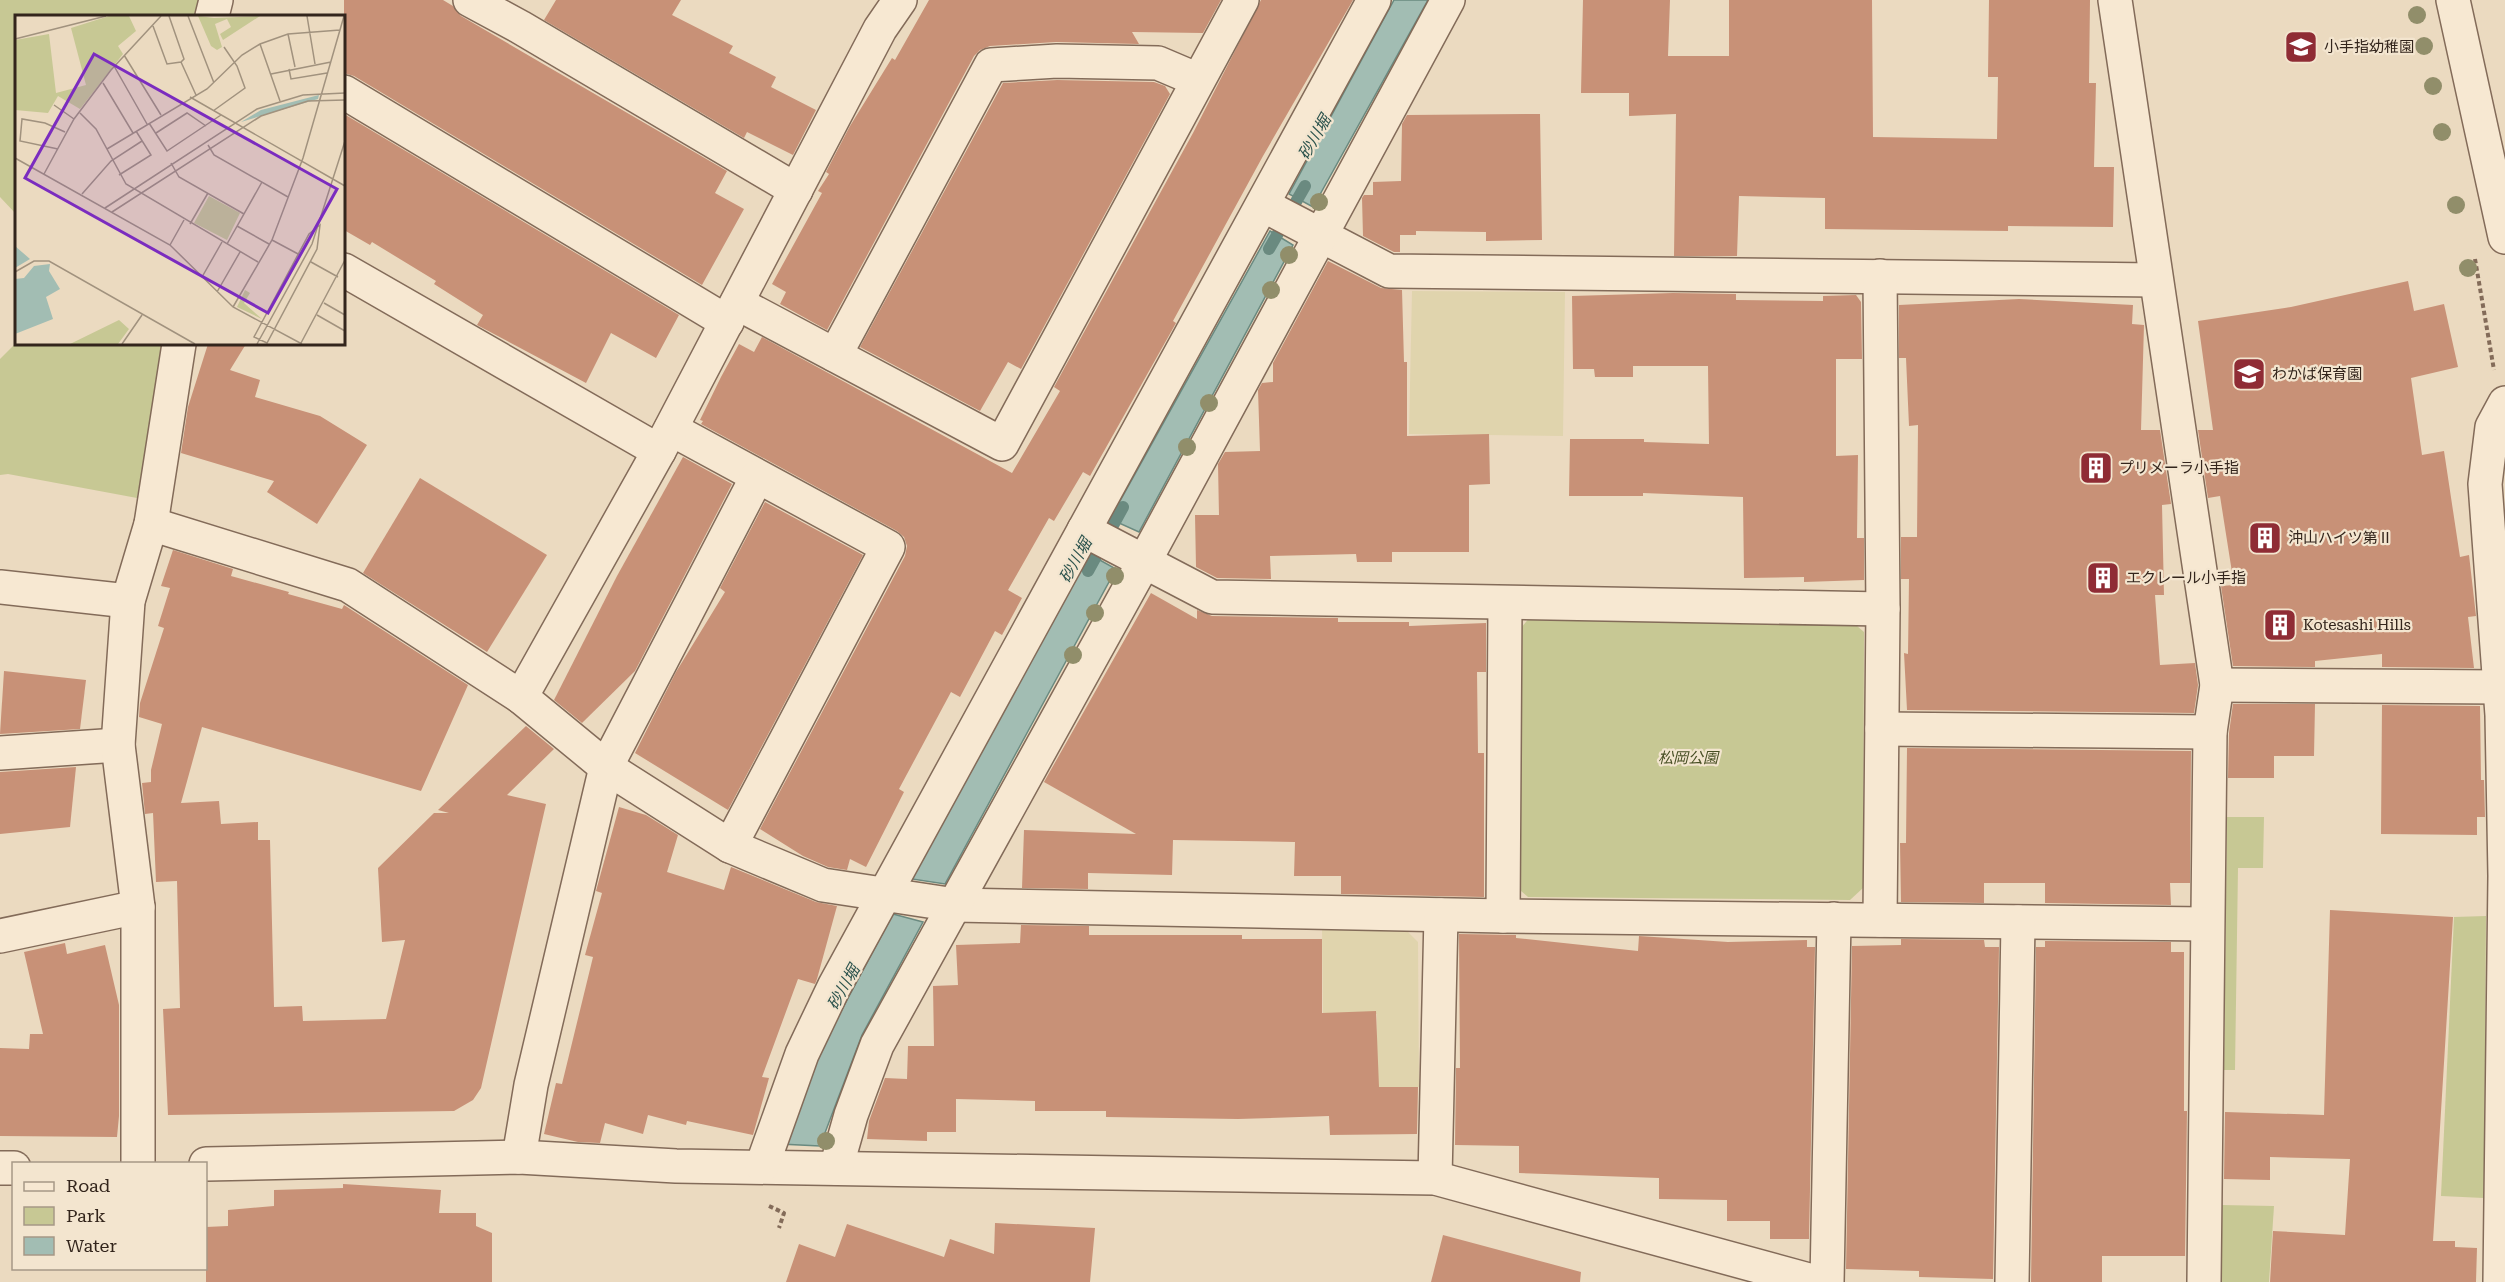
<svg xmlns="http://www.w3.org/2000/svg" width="2505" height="1282" viewBox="0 0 2505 1282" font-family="'Roboto Serif','Noto Sans JP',serif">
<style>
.farmland{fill:#e0d4ad}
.green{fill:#c7c894}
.water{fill:#a2bdb3;stroke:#6a8a80;stroke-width:1.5}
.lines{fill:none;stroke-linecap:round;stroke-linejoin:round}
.stream{stroke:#6a8a80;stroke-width:12}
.building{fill:#c89177}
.minor-casing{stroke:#836b59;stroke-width:36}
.path{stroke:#836b59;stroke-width:4;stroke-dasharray:4.5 3;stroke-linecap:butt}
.minor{stroke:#f7e8d2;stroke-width:33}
.tree{fill:#918e6a}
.labels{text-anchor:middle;stroke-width:4.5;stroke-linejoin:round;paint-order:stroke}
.poi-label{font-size:15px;fill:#33251c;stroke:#f3e5cf;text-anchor:start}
.park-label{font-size:15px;font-style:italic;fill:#484f24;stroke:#f3e5cf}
.water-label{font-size:16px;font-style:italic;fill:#2c534d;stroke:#f3e5cf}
.inset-road{fill:none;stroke:#a1927e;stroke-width:1.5}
.view{fill:#7b2cbf;fill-opacity:0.15;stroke:#7b2cbf;stroke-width:3}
.inset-edge{fill:none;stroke:#33251c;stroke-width:3}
</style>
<rect width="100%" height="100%" fill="#ebdac0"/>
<!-- farmland -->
<g class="farmland">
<polygon points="1412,291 1565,292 1563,436 1409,434"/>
<polygon points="1404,928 1418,942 1419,1087 1377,1087 1377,1014 1323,1014 1322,929"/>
</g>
<!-- green -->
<g class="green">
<polygon points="0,0 217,0 216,16 16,16 16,214 0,197"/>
<polygon points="16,343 166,344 137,498 8,474 0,475 0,359"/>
<polygon points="1531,616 1850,620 1864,632 1863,888 1850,900 1528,897 1513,884 1515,635"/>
<polygon points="2227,817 2264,817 2263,868 2238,868 2235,1070 2224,1070"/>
<polygon points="2486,916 2484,1198 2441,1196 2454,917"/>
<polygon points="2221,1205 2274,1206 2269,1282 2220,1282"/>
</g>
<!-- water -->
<g class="water">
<polygon points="1394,0 1428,0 1313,207 1289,194"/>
<polygon points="1270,231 1293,245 1139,532 1110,519"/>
<polygon points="1089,554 1116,569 945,884 912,879"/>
<polygon points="893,914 923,922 862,1035 820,1146 780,1144 818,1054"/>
</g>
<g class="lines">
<!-- stream -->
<g class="stream">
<polyline points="1269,249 1305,186"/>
<polyline points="1088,571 1123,507"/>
</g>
</g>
<!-- building -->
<g class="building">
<polygon points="344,0 443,0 453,6 461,16 727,171 715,193 744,209 702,285 354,76 344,73"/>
<polygon points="556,0 681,0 672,15 733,46 729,53 776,77 771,87 816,110 793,155 747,132 744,138 544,20"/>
<polygon points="929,0 1221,0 1203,33 1132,32 1139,44 1056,42 990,46 980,50 974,56 827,330 780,304 786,292 772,284 822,193 818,191 829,174 826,172 850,126 892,58 895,60"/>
<polygon points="1261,0 1353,0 1263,156 1173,321 1176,323 1090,476 1083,472 1054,521 1049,518 1008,590 1022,598 1002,635 995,631 960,697 951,692 899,789 904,792 866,867 850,859 847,870 828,867 803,856 760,829 905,556 907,546 904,537 897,531 701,424 703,421 700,420 721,377 739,344 754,352 762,337 1012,473 1060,391 1054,387 1193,133"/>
<polygon points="1583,0 1670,0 1668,56 1729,56 1729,0 1872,0 1873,137 1997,139 1998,77 1988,77 1989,0 2090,0 2089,83 2096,83 2094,167 2114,167 2113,227 2008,226 2008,231 1825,229 1825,198 1739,196 1737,256 1674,256 1676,114 1629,116 1629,93 1581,93"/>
<polygon points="1057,80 1154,82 1165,86 1170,94 1021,369 1008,362 980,411 860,347 1003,83"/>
<polygon points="344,114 679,315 656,358 611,333 586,383 477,325 483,315 434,284 436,281 372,242 370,245 344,230"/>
<polygon points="1540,114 1542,240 1486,241 1486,232 1416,231 1416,235 1400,235 1400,252 1394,252 1363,236 1362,198 1364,195 1373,195 1373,182 1401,181 1402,124 1407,115"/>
<polygon points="1328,261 1381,288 1402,290 1404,362 1407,362 1407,436 1489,434 1490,484 1469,485 1469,552 1392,552 1392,562 1357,562 1356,554 1270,556 1271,579 1217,578 1196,567 1195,515 1219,515 1218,464 1225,452 1260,451 1258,390 1262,383 1273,382 1273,363"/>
<polygon points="2408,281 2414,311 2444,304 2458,367 2411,378 2422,455 2444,451 2460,557 2469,555 2476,616 2468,617 2474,668 2382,667 2382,654 2315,661 2315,667 2233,666 2221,586 2234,585 2220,496 2208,498 2198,430 2213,430 2198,321 2291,307"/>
<polygon points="1673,293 1736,294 1736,300 1823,301 1823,296 1856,295 1861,302 1862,359 1836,359 1836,456 1858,455 1857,538 1864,538 1864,580 1804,582 1804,577 1744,578 1743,497 1643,493 1643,496 1569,496 1570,439 1644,439 1644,442 1709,444 1708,366 1633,366 1633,377 1595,377 1594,369 1573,369 1572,296"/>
<polygon points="2019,299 2133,305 2132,324 2144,325 2141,430 2160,430 2171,504 2162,505 2164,595 2155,595 2160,665 2195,663 2198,685 2194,713 1907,710 1904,653 1908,654 1909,579 1901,579 1901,537 1917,537 1918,425 1909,426 1906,358 1899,358 1899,305"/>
<polygon points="208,344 246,344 230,370 260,380 255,397 320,416 367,445 317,524 267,492 274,481 181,453 188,407"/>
<polygon points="683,457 732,484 635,671 582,723 554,700 617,576"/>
<polygon points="420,478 547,555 487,652 363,573"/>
<polygon points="765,502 863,555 728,810 635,753 676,672 725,592 720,588"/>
<polygon points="173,550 233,569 231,576 289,592 288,594 342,609 344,605 468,685 421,791 202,727 181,803 219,801 221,824 258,822 258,840 270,840 274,1007 302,1006 303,1021 386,1019 405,940 382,942 378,868 434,813 449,813 438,810 526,726 554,749 507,795 546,804 481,1088 473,1100 454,1111 168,1115 163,1009 180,1008 177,881 156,882 153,813 145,814 142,783 151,782 151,770 162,724 139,717 140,703 164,628 158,626 170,588 161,586"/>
<polygon points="1151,593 1197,619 1197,610 1212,616 1338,618 1338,622 1409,622 1409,626 1486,623 1486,672 1477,672 1478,753 1484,753 1484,897 1341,894 1341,876 1294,876 1295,842 1173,840 1172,875 1088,873 1088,889 1022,888 1024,830 1136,834 1044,782"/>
<polygon points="4,671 86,680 80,729 0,734"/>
<polygon points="2233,704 2315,704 2314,756 2274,756 2274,778 2228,778 2229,733"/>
<polygon points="2382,705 2480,706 2481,780 2484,780 2485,817 2477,817 2477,835 2381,834"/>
<polygon points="1907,748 2191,751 2190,883 2170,883 2171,905 2045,903 2045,883 1984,883 1984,903 1901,902 1900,843 1906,843"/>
<polygon points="76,767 70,827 0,834 0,772"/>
<polygon points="619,807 646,815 678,835 667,872 724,890 731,867 816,902 837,906 817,979 815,984 798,979 762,1077 769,1078 753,1135 687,1121 686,1125 648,1115 643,1134 605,1123 600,1143 578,1142 544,1134 556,1083 562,1084 593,957 585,955 602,893 596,891"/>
<polygon points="2330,910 2453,917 2433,1241 2455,1241 2455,1247 2477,1248 2476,1282 2270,1282 2273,1231 2345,1235 2350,1159 2270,1157 2270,1180 2224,1179 2225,1112 2324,1115"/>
<polygon points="1021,925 1089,926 1089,935 1242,935 1242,939 1322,939 1322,1013 1376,1011 1379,1087 1418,1087 1417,1134 1330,1135 1329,1116 1238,1119 1106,1117 1106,1111 1035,1111 1035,1101 956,1099 956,1132 927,1132 927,1141 867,1139 869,1121 885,1078 907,1079 908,1046 934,1046 933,986 958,985 956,945 1020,943"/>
<polygon points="1459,934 1516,935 1516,938 1638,951 1639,936 1728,942 1807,940 1807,947 1815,947 1809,1239 1770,1239 1770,1221 1727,1221 1727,1200 1659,1199 1659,1178 1519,1173 1519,1146 1455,1145 1456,1068 1460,1068"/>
<polygon points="1901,939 1984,940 1985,947 1999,947 1993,1279 1919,1277 1919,1271 1846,1269 1852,946 1901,945"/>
<polygon points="2045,941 2171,942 2171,952 2184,952 2184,1111 2187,1111 2185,1256 2102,1256 2102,1282 2031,1282 2036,947 2045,947"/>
<polygon points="65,943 67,954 105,945 119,1005 119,1116 117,1137 0,1136 0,1048 29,1049 30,1034 43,1034 24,952"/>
<polygon points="343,1184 441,1190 439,1213 476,1213 476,1226 492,1233 492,1282 206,1282 206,1227 228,1226 228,1210 274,1206 274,1190 343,1188"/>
<polygon points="995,1223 1095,1228 1090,1282 786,1282 799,1244 835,1257 847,1224 944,1257 950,1239 994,1254"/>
<polygon points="1443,1235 1581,1272 1580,1282 1431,1282"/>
</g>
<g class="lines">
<defs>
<g id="minor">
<polyline points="470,0 520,27 796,190"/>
<polyline points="2115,0 2217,685 2210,732 2204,1282"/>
<polyline points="2453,0 2505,237"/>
<polyline points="212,16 216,0"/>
<polyline points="344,92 727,322"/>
<polyline points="1263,205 1389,271 2155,280"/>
<polyline points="344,270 659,451"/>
<polyline points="1880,276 1883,609 1880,920"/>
<polyline points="737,303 1002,444 1242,0"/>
<polyline points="835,355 991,65 1057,61 1158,63 1198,80"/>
<polyline points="671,429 888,547 730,846"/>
<polyline points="151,524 348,585 521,697 606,767 730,846 823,885 955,905 1503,916 2207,924"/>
<polyline points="1084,530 1212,597 1883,609"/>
<polyline points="0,587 128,601"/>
<polyline points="2217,685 2500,687"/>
<polyline points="521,697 659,451 880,29 900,0"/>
<polyline points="1882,729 2210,732"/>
<polyline points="0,753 118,745"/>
<polyline points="1503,916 1505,603"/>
<polyline points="0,936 138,907"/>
<polyline points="519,1157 531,1085 606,767 757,477"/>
<polyline points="138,1164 138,907 118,745 128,601 151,524 179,344"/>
<polyline points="206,1164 519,1157 676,1166 1435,1178 1816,1282"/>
<polyline points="762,1166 802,1054 834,987 1374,0"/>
<polyline points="0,1168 14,1168"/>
<polyline points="836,1168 851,1115 877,1045 1144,562 1448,0"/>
<polyline points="1435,1178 1441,915"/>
<polyline points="1827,1282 1834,919"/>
<polyline points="2012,1282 2018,922"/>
<polyline points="2500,1282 2505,876 2502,715 2485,484 2492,427 2505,403"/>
</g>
</defs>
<!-- minor casing -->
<use href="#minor" class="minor-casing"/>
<!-- path -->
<g class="path">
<polyline points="2475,259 2494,370"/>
<polyline points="769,1206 784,1213 779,1228"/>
</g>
<!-- minor -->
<use href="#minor" class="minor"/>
</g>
<!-- trees -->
<g class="tree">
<circle cx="2417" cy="15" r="9"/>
<circle cx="2424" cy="46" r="9"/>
<circle cx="2433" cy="86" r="9"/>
<circle cx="2442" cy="132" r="9"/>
<circle cx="1319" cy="202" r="9"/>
<circle cx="2456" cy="205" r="9"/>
<circle cx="1289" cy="255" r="9"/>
<circle cx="2468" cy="268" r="9"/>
<circle cx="1271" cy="290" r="9"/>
<circle cx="1209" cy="403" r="9"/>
<circle cx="1187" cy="447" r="9"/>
<circle cx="1115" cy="576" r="9"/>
<circle cx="1095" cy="613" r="9"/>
<circle cx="1073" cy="655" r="9"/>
<circle cx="826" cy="1141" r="9"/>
</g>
<!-- icons -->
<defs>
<symbol id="school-square" viewBox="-11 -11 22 22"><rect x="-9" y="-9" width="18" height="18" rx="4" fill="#8f2c35" stroke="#f3e5cf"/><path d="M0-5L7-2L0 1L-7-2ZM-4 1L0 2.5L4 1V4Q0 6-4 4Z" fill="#fff"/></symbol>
<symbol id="building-square" viewBox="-11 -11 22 22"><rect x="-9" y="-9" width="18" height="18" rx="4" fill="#8f2c35" stroke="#f3e5cf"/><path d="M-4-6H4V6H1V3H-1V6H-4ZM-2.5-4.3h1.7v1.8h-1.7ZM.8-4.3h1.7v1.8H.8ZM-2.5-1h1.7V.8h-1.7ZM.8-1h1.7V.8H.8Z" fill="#fff"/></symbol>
</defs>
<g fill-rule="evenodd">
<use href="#school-square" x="2282" y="28" width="38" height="38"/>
<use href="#school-square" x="2230" y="355" width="38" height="38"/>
<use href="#building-square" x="2077" y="449" width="38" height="38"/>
<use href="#building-square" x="2246" y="519" width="38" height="38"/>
<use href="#building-square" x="2084" y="559" width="38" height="38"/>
<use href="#building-square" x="2261" y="606" width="38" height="38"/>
</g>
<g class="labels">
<!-- poi labels -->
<g class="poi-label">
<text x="2324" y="52">小手指幼稚園</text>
<text x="2272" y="379">わかば保育園</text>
<text x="2119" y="473">プリメーラ小手指</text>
<text x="2288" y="543">沖山ハイツ第Ⅱ</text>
<text x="2126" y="583">エクレール小手指</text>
<text x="2303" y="630">Kotesashi Hills</text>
</g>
<!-- park labels -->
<g class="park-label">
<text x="1688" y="763">松岡公園</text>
</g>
<!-- water labels -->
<g class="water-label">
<text transform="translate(1314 137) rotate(-60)" y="6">砂川堀</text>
<text transform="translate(1075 560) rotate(-61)" y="6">砂川堀</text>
<text transform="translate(843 987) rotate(-61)" y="6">砂川堀</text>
</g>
</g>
<!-- overview -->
<g transform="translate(15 15)">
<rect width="330" height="330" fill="#ebdac0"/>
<path d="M94,1H114L121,16L103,31L108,39L65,94L43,81L33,98L0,95V25L34,19L41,78L71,70L56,13ZM183,1L199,3L245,1L208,25L205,19L216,12L212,4L200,9L207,32L202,35L196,31ZM194,181L225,198L212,225L179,208ZM230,275L235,278L229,288L247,304L222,292ZM104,305L114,314L103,329H55Z" fill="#c7c894"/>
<path d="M304,80L303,84L226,107L246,95ZM0,231L15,244L0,253ZM35,249L34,256L45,274L31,282L38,304L0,319V264L9,263L19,251Z" fill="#a2bdb3"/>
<path class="inset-road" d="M173,1L199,68M292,1L300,49M138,11L152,49L166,47L169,44L154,1M273,19L280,52M0,24L91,1M245,29L265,86M109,40L146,100M166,47L181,80M99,51L132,109M274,54L276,64L312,58M256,59L316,47M88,68L118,118M175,82L330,171M39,90L59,104M198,96L230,73L222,51L209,32M65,98L81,114L111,169L243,247M134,108L152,136L206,100M141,118L172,98L191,111M193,130L199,140L273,182M43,134L5,126L7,104L30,108L50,117M92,134L192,74L227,40L245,29L273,19L325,15M0,143L155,230L218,292L287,329M156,148L164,162L229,199M29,159L59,104L96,55L146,1M104,160L136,140L121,116M67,179L96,146L127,126M90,193L242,94L288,80L330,78M97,197L246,101L293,86L330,85M175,209L193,178M305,210L302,234L252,328L239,322L294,219ZM222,211L254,229M257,225L285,240M212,229L247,167M155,230L169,205M296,247L323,262M0,257L19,246H34L180,329M187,262L207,227M202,277L225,237M309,288L330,300M218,292L257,225L288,143L329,1M302,300L330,316M286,328L330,245M107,329L127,300M242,329L297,229L330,126"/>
<path class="view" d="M79,39L322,174L253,298L10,163Z"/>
<rect width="330" height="330" class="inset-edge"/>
</g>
<!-- legend -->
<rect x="12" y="1162" width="195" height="108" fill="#f3e5cf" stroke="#a69887" stroke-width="1.5"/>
<rect x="24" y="1182" width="30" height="9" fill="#f7e8d2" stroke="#a69887" stroke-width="1.5"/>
<text x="66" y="1192" font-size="18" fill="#33251c">Road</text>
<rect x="24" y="1207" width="30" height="18" fill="#c7c894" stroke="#a69887" stroke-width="1.5"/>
<text x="66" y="1222" font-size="18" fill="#33251c">Park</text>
<rect x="24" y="1237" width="30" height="18" fill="#a2bdb3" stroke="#a69887" stroke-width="1.5"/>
<text x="66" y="1252" font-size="18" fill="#33251c">Water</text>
</svg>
